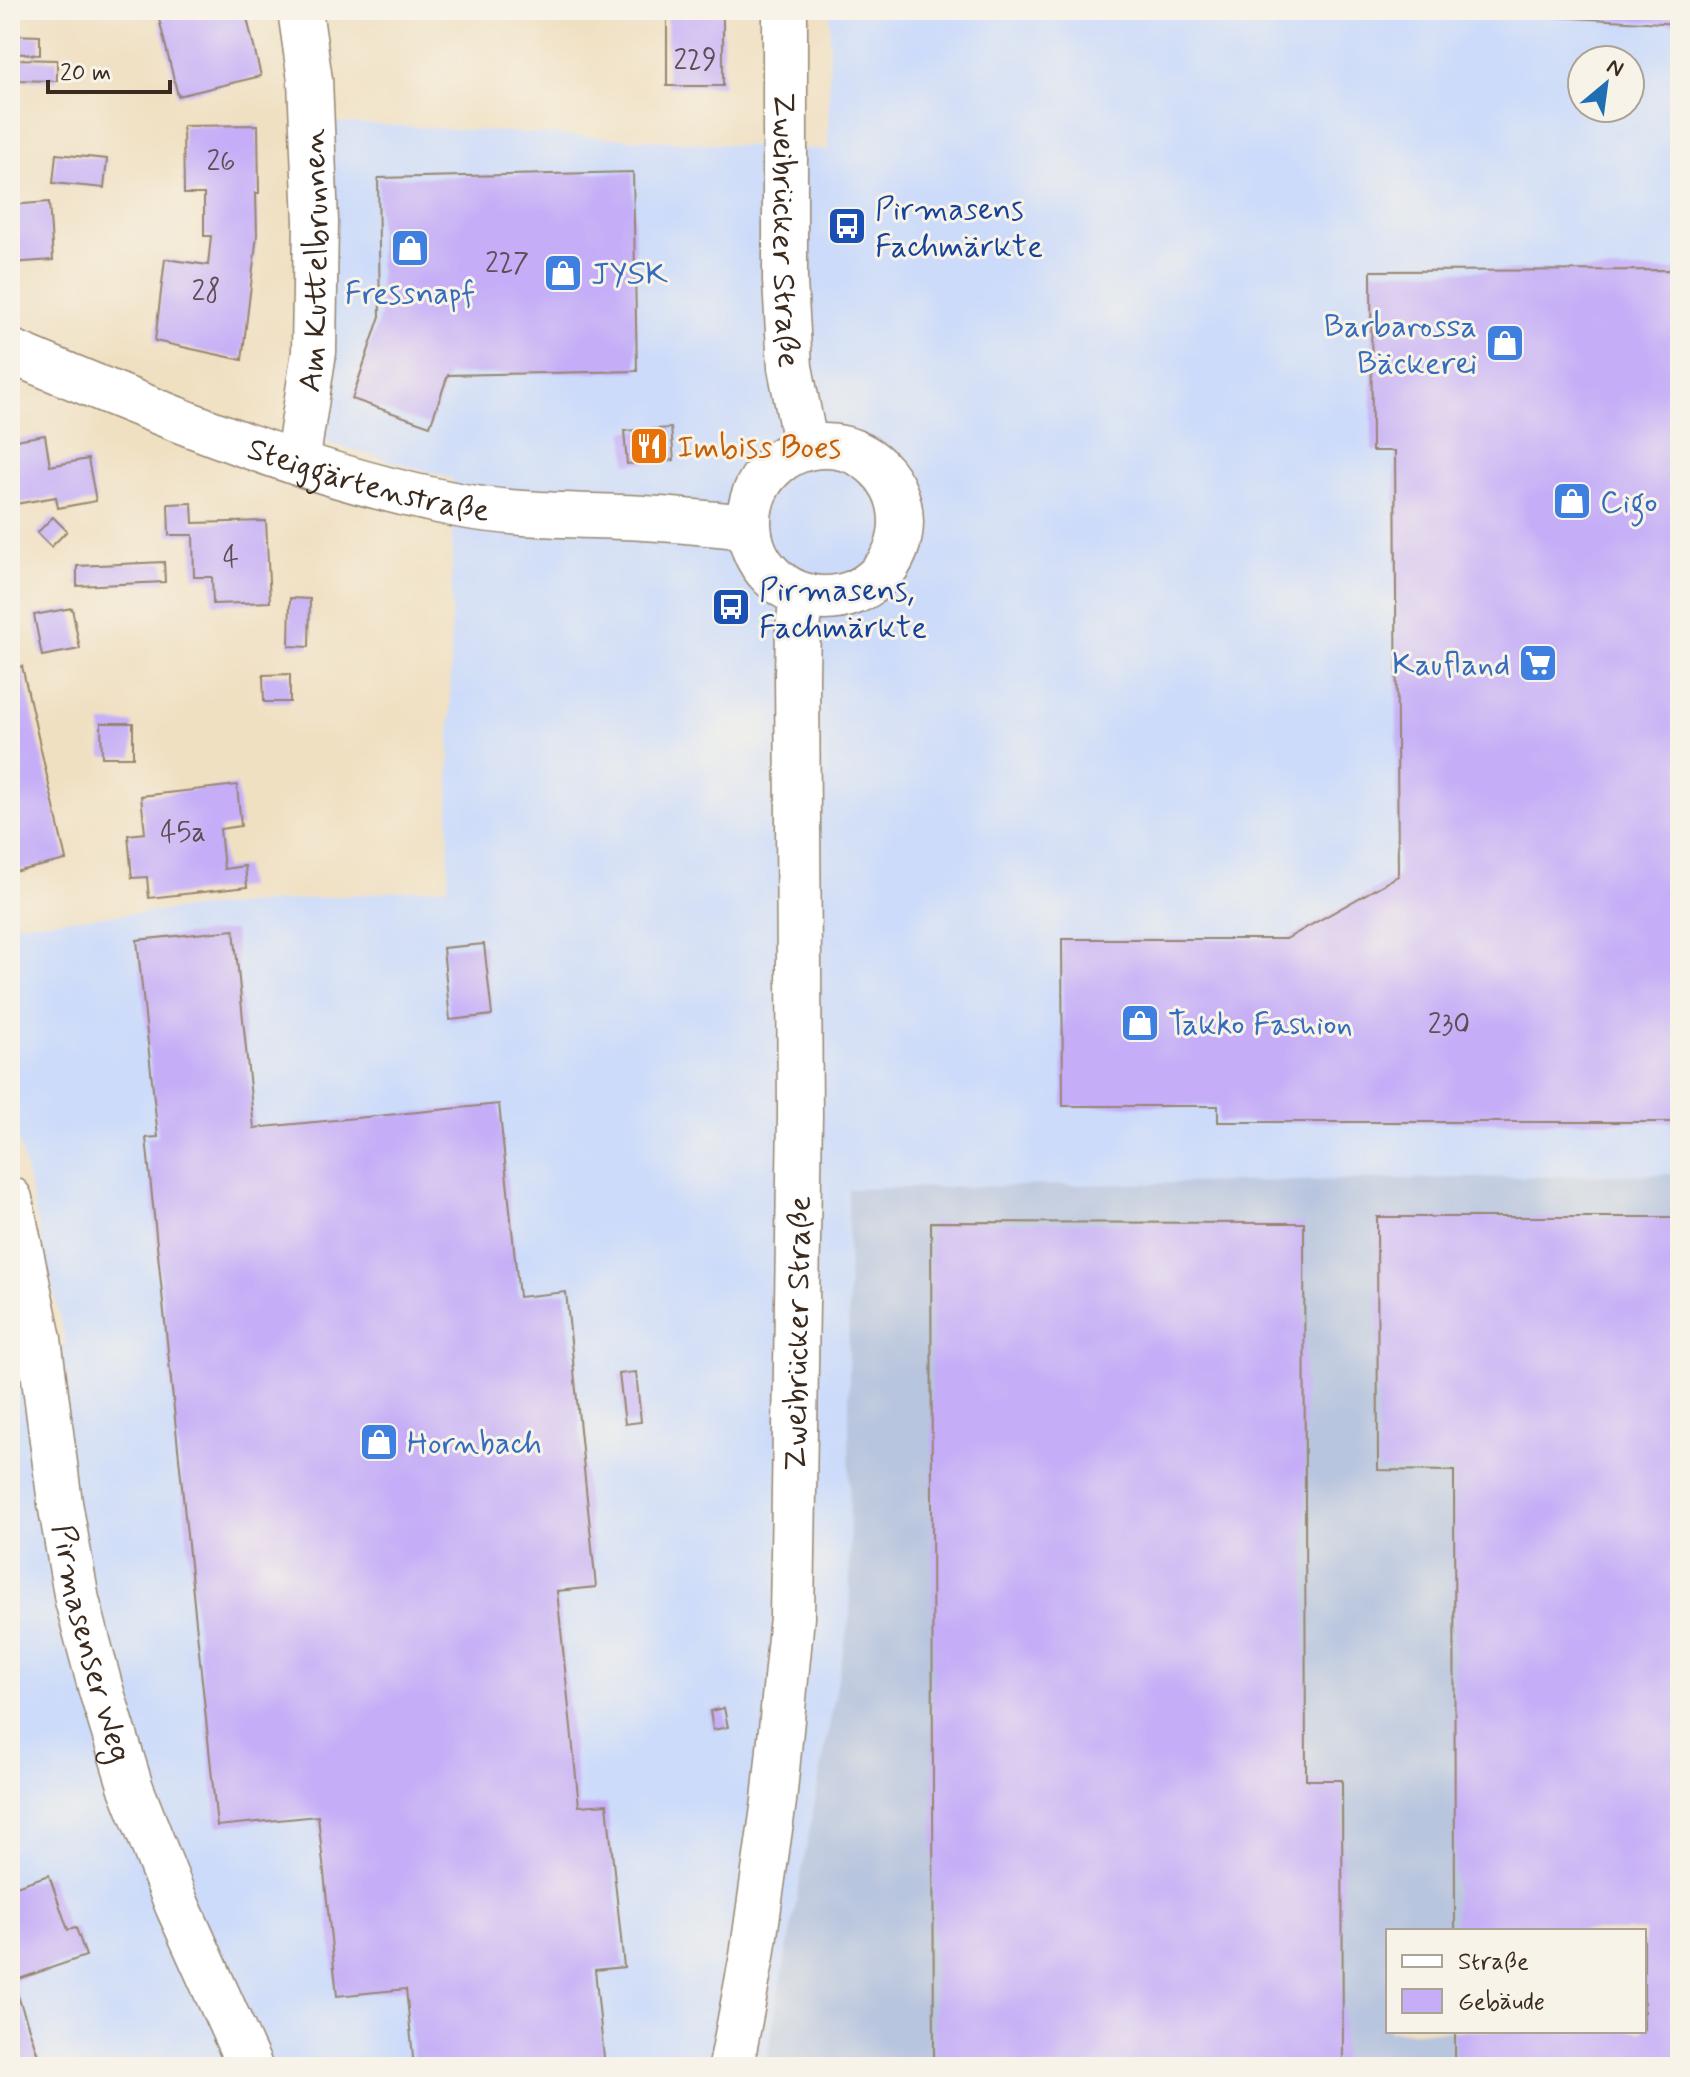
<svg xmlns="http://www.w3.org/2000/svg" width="1690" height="2077" viewBox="0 0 1690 2077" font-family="Mynerve,sans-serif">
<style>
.built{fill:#ccdbfa;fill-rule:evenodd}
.industrial{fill:#b8c5de;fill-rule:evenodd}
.building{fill:#c5aef7}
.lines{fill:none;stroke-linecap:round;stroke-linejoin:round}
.minor-casing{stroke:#968570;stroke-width:47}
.minor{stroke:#fff;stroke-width:44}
.labels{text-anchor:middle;stroke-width:6;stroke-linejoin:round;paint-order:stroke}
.number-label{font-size:28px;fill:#5e4b54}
.transit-label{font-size:32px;fill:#164399;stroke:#f7f3e8;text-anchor:start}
.street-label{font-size:32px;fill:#3b2a1e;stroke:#f7f3e8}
.shop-label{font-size:32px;fill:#366cbe;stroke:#f7f3e8;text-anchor:start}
.food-label{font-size:32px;fill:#c56008;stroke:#f7f3e8;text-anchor:start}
</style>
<rect width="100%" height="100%" fill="#f7f3e8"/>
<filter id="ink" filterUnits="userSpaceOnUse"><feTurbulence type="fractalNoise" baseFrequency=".0125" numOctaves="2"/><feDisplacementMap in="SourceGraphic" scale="16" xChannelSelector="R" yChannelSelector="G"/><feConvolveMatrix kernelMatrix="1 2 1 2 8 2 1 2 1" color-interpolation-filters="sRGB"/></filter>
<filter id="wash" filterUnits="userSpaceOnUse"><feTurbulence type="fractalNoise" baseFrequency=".006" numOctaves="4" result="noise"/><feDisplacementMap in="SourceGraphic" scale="32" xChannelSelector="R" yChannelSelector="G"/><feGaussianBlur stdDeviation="1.8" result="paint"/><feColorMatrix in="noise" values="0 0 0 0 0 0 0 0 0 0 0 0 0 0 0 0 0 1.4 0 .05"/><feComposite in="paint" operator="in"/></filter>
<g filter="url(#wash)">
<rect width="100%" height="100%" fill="#f0e0c2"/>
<!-- built -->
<path class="built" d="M830,10H1680V1174L848,1190L850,1615L765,2067H10V1354L66,1345L10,1103V924L448,887L453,479L322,441L329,122L828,150ZM1582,60H1630V108H1582Z"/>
<!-- industrial -->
<path class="industrial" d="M1680,1174V2067H765L850,1615L848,1189ZM1388,1931H1644V2031H1388Z"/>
<g id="blocks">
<!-- building -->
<g class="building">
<polygon points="196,10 245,10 261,76 178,96 159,19"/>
<rect x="667" y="10" width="56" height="76"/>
<polygon points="1466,10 1680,10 1680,24 1466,12"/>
<polygon points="10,35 40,36 40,55 10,53"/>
<polygon points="11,59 57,60 57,81 11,80"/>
<polygon points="258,125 259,193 256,193 257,235 242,360 155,341 165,259 208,265 211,236 204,236 204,194 184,194 183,126"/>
<polygon points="56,154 107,159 104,188 53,183"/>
<polygon points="633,172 637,371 448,375 430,426 352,399 380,316 378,178"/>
<polygon points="49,202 53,260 10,263 10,205"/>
<polygon points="1680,270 1680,1122 1218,1122 1218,1106 1063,1106 1062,939 1286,939 1398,876 1395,451 1372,451 1371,271"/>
<polygon points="671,428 674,460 627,464 624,431"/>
<polygon points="45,435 50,466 88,459 96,501 58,508 56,497 10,505 10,441"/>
<polygon points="192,503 193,523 266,521 270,602 213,604 212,577 194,577 193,535 169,535 168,504"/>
<polygon points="53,517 67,531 51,547 37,533"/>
<polygon points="164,562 165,582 77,586 77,566"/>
<polygon points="10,587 18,624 10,626"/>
<polygon points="290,598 310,599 309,647 289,646"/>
<polygon points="72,608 80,649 42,656 34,615"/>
<polygon points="22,666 66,860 10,873 10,669"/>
<polygon points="290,674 290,702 264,702 263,675"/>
<polygon points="101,723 133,723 133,757 102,757"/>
<polygon points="237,785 241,826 220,829 224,869 245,866 247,887 149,898 147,877 132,878 128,835 145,833 141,796"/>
<polygon points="234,930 254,1128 499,1104 519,1297 566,1292 596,1587 557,1591 579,1806 607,1804 624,1967 595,1970 605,2067 414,2067 406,1989 337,1996 318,1816 217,1826 146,1138 158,1137 137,940"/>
<polygon points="484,944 492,1015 450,1020 443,948"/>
<polygon points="1377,1217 1680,1217 1680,2067 1455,2067 1455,2031 1644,2031 1644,1931 1455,1931 1454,1471 1378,1470"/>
<polygon points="931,1222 1304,1223 1306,1780 1342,1780 1343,2067 934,2067"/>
<polygon points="636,1372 641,1422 625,1424 619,1374"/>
<polygon points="724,1708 728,1727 713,1730 710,1711"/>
<polygon points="49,1875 68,1930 76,1928 86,1956 13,1981 42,2067 10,2067 10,1888"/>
</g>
</g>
</g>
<g filter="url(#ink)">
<use href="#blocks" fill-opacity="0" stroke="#968570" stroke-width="2"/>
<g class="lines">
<defs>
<g id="minor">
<path id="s1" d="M785,10V281L790,367L806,448"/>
<path id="s2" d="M10,351C157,412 306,477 463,506C515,515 569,515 621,517C663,518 706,523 748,527"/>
<circle cx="825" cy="522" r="76"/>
<path id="s3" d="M297,463L314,352L316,222L310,80L300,10"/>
<path id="s4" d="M10,1199L39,1339L60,1503L77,1600L101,1690L131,1788L177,1905L250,2067"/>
<path id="s5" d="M731,2067L752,1956L774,1801L792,1617L800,1114L797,673L798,629L802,595"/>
</g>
</defs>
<!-- minor casing -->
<use href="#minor" class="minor-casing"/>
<!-- minor -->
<use href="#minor" class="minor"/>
</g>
</g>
<!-- icons -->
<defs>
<symbol id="bus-square" viewBox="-11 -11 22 22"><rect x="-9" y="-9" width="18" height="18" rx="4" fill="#1a4fb4" stroke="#f7f3e8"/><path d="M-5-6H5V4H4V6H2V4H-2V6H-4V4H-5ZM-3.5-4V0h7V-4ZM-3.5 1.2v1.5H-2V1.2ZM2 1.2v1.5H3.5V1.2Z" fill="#fff"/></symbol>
<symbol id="shop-square" viewBox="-11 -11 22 22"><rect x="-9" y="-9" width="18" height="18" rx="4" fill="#3f7fe0" stroke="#f7f3e8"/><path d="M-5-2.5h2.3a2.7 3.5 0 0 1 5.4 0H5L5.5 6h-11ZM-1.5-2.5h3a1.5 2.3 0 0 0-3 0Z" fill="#fff"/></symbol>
<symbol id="restaurant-square" viewBox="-11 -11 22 22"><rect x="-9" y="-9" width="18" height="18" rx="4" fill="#e8710a" stroke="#f7f3e8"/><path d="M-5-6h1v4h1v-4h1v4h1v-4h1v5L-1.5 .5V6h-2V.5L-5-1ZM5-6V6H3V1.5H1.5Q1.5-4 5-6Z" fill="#fff"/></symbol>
<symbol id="supermarket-square" viewBox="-11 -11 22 22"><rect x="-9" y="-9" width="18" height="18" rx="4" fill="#3f7fe0" stroke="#f7f3e8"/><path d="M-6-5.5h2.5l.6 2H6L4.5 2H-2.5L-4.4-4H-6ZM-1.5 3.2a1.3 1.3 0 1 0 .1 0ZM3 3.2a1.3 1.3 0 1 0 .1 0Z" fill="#fff"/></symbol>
</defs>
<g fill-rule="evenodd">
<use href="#bus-square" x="825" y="204" width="44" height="44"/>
<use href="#shop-square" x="388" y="226" width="44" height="44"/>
<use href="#shop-square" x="541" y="251" width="44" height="44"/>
<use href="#shop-square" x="1483" y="321" width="44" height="44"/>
<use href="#restaurant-square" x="627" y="424" width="44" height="44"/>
<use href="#shop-square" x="1550" y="479" width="44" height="44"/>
<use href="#bus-square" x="709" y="585" width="44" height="44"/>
<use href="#supermarket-square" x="1516" y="641" width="44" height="44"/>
<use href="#shop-square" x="1118" y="1001" width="44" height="44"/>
<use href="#shop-square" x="357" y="1420" width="44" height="44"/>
</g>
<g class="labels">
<!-- number labels -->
<g class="number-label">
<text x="695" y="69">229</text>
<text x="221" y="170">26</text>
<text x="507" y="272">227</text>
<text x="206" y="300">28</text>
<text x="231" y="566">4</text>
<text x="183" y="841">45a</text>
<text x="1449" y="1033">230</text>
</g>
<!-- transit labels -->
<g class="transit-label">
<text x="875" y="219">Pirmasens<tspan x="875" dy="37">Fachmärkte</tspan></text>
<text x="759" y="600">Pirmasens,<tspan x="759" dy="37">Fachmärkte</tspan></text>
</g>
<!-- street labels -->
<g class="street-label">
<text dy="11" stroke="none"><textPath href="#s1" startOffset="220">Zweibrücker Straße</textPath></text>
<text dy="11" stroke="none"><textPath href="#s3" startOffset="204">Am Kuttelbrunnen</textPath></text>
<text dy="11" stroke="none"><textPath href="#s2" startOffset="382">Steiggärtenstraße</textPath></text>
<text dy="11" stroke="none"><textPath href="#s5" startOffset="738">Zweibrücker Straße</textPath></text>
<text dy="11" stroke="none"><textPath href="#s4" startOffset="452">Pirmasenser Weg</textPath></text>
</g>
<!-- shop labels -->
<g class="shop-label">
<text x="591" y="284">JYSK</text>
<text x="410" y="303" text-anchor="middle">Fressnapf</text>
<text x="1477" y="336" text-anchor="end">Barbarossa<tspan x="1477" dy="37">Bäckerei</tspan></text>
<text x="1600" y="512">Cigo</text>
<text x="1510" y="674" text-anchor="end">Kaufland</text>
<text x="1168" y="1034">Takko Fashion</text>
<text x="407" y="1453">Hornbach</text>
</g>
<!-- food labels -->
<g class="food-label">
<text x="677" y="457">Imbiss Boes</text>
</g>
</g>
<!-- margin -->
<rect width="1690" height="2077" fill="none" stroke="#f7f3e8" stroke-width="40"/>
<!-- legend -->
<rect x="1386" y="1929" width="260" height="104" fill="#f7f3e8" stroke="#aca397" stroke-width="2"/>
<rect x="1402" y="1955" width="40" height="12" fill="#ffffff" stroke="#aca397" stroke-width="2"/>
<text x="1458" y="1969" font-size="24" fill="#3b2a1e">Straße</text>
<rect x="1402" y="1989" width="40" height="24" fill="#c5aef7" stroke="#aca397" stroke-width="2"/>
<text x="1458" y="2009" font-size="24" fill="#3b2a1e">Gebäude</text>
<!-- north arrow -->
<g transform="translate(1606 84) rotate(29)"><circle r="38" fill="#f7f3e8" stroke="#aca397" stroke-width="2"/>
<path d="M0-6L14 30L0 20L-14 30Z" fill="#1f6fb2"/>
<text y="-12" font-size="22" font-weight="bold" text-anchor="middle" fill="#3b2a1e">N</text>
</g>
<!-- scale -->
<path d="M48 80v12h122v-12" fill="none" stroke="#3b2a1e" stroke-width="4"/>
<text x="60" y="80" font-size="24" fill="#3b2a1e" stroke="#f7f3e8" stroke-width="6" paint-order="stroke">20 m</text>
</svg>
